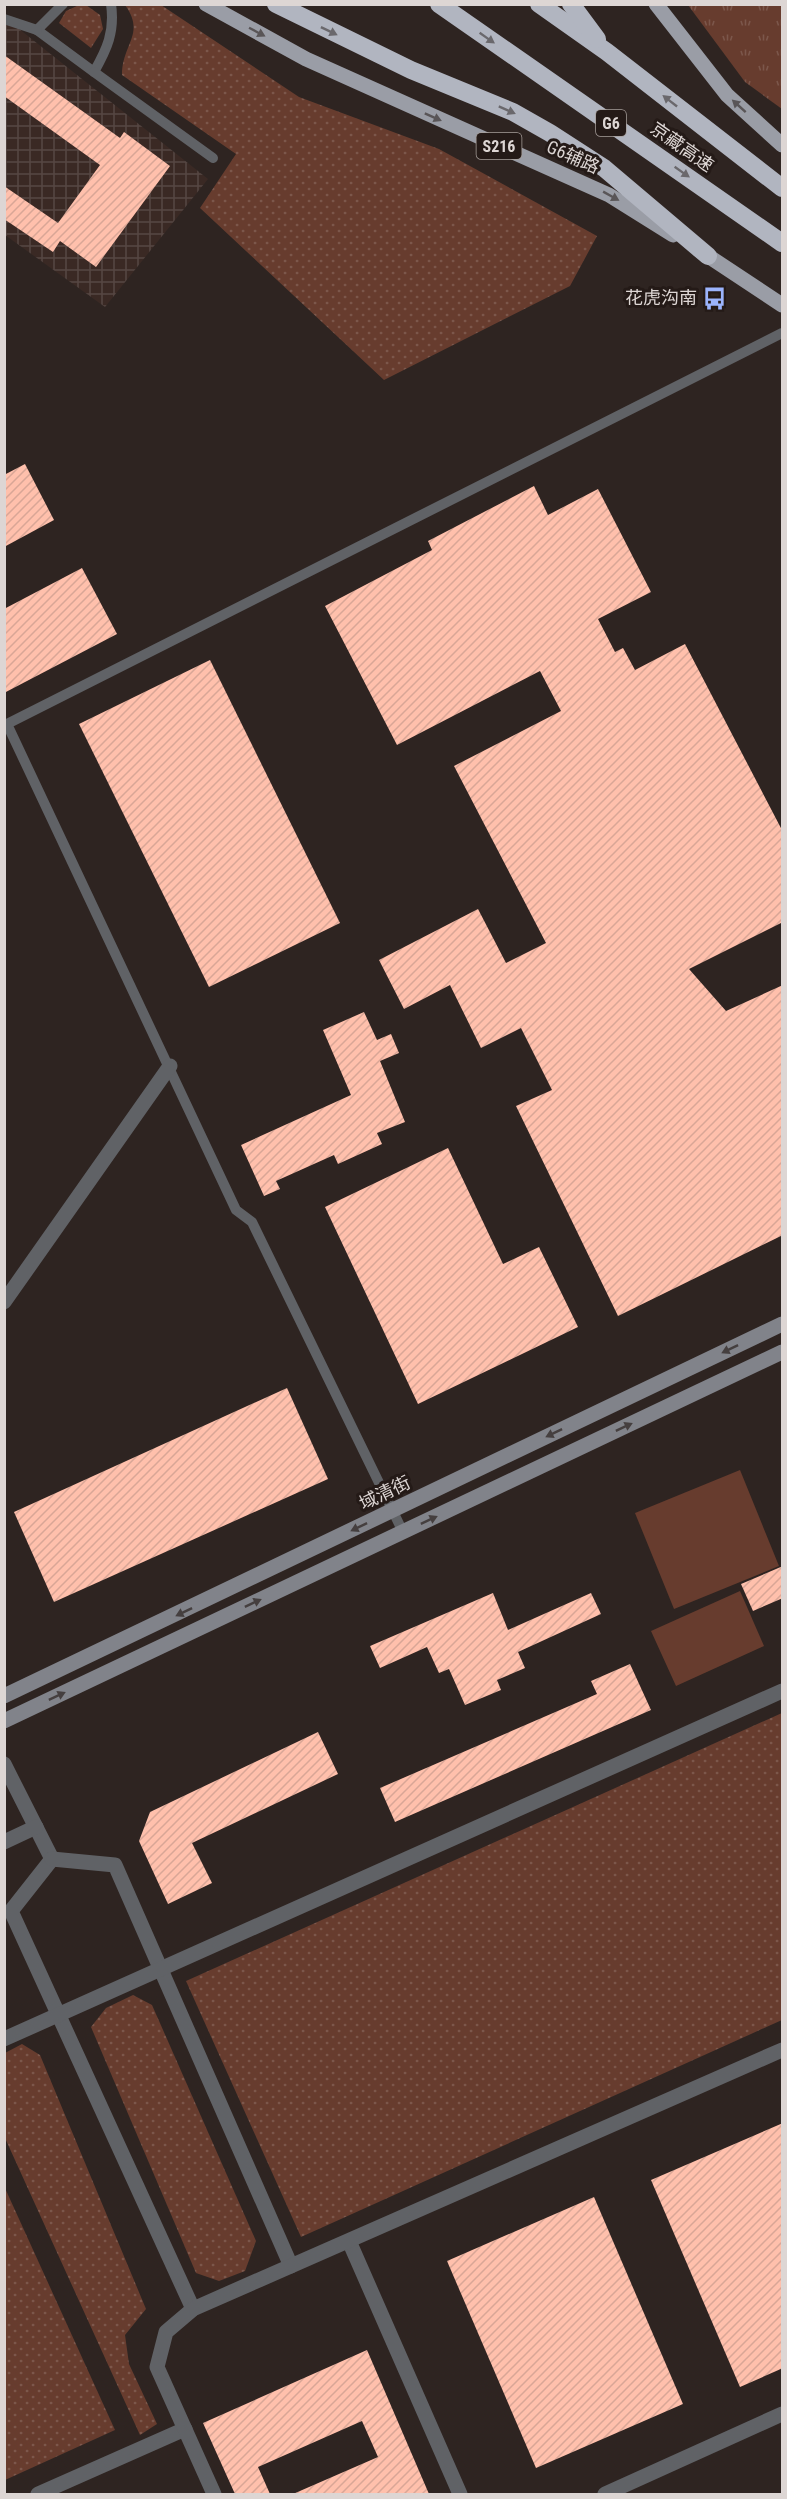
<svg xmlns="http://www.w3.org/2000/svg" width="787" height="2499" viewBox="0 0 787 2499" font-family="'Roboto Condensed','Noto Sans SC',sans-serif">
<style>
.industrial{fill:url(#industrial-grid)}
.grass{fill:url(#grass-dots)}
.park{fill:url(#park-tufts)}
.garden{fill:#673c2e}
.building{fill:url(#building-hatch)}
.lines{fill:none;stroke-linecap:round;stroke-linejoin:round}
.lane{stroke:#606266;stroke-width:10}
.street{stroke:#606266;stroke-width:15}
.secondary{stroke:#81838a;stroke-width:15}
.primary{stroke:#9a9da6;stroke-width:15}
.highway{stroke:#b1b5c0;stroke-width:18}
.oneway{fill:#6a686c}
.oneway2{fill:#595557}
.oneway3{fill:#453f3f}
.labels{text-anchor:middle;stroke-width:6;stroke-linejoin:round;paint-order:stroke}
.shield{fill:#241a17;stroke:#a69e9b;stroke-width:1.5}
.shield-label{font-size:16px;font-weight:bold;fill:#ddd6d4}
.street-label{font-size:18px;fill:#ddd6d4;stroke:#241a17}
.poi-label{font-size:18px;fill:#ddd6d4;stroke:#241a17;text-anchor:end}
</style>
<defs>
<pattern id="industrial-grid" width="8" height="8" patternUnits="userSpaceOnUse" patternTransform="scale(1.5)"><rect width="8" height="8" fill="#3a2924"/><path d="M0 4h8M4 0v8" fill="none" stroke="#564743"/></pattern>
<pattern id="grass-dots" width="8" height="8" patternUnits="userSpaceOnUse" patternTransform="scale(1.5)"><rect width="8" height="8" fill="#673c2e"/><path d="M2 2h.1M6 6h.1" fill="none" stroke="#7c574b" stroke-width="1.8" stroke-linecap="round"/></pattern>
<pattern id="park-tufts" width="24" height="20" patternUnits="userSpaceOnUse" patternTransform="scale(1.5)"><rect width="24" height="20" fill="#673c2e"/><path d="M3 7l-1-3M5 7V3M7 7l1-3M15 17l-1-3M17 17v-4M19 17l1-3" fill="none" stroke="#7c574b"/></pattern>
<pattern id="building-hatch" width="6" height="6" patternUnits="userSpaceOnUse" patternTransform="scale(1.5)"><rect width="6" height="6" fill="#ffc0ac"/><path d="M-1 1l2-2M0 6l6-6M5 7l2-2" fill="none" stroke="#d9a696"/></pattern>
</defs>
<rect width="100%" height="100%" fill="#2e2421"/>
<!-- industrial -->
<polygon class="industrial" points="4,17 208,179 105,307 5,235"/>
<!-- grass -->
<g class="grass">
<polygon points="79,5 86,5 100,15 103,29 91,48 59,23 66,11"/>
<path d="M125,5H161L299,97L439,149L597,236L570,286L384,380L200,208L236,154L122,75C122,44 146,34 125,5Z"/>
<polygon points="782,1713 782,2020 301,2237 186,1981"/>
<polygon points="133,1995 152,2005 256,2241 245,2271 219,2281 196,2273 91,2027 106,2008"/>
<polygon points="22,2044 40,2055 146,2309 125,2335 129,2364 157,2424 140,2435 5,2138 5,2053"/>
<polygon points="4,2186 115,2430 5,2480 4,2480"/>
</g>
<!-- park -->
<polygon class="park" points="688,5 782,5 782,109 745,82"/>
<!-- garden -->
<g class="garden">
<polygon points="740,1470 779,1566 674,1609 635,1513"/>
<polygon points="740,1591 764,1646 676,1686 651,1631"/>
</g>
<!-- building -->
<g class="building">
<polygon points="4,55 120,138 124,132 170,166 96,267 60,241 53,252 4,219 4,186 58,223 100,165 4,96"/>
<polygon points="25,464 54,520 4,547 4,475"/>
<polygon points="534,486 548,515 598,489 651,592 598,619 615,652 623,648 635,670 685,644 783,832 783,922 689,969 726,1011 783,985 783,1235 618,1316 516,1106 552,1090 521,1028 481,1048 450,985 404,1009 379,960 478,909 506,963 546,943 454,766 561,711 540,671 397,745 325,606 432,550 428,541"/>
<polygon points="82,568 117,634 4,693 4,609"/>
<polygon points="210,660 340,923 209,987 79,724"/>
<polygon points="364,1012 377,1040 391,1034 399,1053 380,1061 405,1122 377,1133 382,1144 338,1164 334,1155 276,1181 280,1189 264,1196 241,1145 351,1095 323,1030"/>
<polygon points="448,1148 503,1264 539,1247 578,1327 418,1404 325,1207"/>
<polygon points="287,1388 328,1479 54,1602 14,1512"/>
<polygon points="783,1566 783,1598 753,1611 741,1584"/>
<polygon points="493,1593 508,1630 591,1593 601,1614 518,1652 525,1668 497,1680 501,1690 465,1705 449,1669 439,1673 427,1647 380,1668 370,1646"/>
<polygon points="630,1664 651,1710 395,1822 380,1788 597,1694 591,1681"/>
<polygon points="318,1732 338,1774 192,1843 212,1883 168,1904 139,1841 150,1812"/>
<polygon points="783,2123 783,2368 740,2387 651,2180"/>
<polygon points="594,2197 683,2404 536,2468 447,2261"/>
<polygon points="367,2350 429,2494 293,2494 378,2457 362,2421 258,2467 270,2494 235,2494 203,2423"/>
</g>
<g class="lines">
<!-- lane -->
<g class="lane">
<path d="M63,4L37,30L94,72C107,49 115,32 111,4"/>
<polyline points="4,19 37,30"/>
<polyline points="94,72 213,158"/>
<polyline points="403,1532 252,1222 236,1210 7,724 782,333"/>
</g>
<!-- street -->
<g class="street">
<polyline points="4,1302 170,1066"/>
<polyline points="4,1764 52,1859"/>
<polyline points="4,1842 36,1827"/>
<polyline points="52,1859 11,1911 193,2309"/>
<polyline points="52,1859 115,1865 291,2266"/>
<polyline points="4,2039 782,1691"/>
<polyline points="349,2241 460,2494"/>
<polyline points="38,2494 185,2429"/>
<polyline points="214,2494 157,2367 166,2332 193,2309 782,2050"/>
<polyline points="605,2494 782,2414"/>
</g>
<!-- secondary -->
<g class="secondary">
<polyline points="4,1696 782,1324"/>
<polyline points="4,1721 782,1352"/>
</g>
<!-- primary -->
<g class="primary">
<polyline points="206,4 306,59 609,195 673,235"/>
<polyline points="656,4 727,95 782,145"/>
<polyline points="699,250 782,305"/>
</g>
<!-- highway -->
<g class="highway">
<polyline points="276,4 411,70 513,112 550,133 604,168 708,256"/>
<polyline points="439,4 782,243"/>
<polyline points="539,4 607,52 782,188"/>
<polyline points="571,4 597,39"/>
</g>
</g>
<!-- one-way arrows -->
<defs><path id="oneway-solid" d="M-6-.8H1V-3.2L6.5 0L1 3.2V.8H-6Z" transform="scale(1.5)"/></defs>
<g class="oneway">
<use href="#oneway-solid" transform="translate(329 31) rotate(26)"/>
<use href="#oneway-solid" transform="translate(487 38) rotate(35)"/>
<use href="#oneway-solid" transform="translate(670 101) rotate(-142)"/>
<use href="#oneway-solid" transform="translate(507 110) rotate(24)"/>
<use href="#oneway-solid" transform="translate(682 172) rotate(35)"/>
</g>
<g class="oneway2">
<use href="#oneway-solid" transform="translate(257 32) rotate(28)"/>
<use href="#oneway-solid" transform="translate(739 106) rotate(-138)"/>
<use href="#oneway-solid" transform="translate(433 117) rotate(24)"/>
<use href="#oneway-solid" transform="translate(611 196) rotate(29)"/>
</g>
<g class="oneway3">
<use href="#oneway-solid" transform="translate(730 1349) rotate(154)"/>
<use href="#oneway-solid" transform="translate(624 1427) rotate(-25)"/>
<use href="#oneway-solid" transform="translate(554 1433) rotate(154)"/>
<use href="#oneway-solid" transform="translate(429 1520) rotate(-25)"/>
<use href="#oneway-solid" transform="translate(359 1527) rotate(154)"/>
<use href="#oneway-solid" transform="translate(253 1603) rotate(-25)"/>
<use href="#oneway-solid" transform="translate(184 1612) rotate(154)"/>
<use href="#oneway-solid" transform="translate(57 1696) rotate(-25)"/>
</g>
<!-- icons -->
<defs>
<symbol id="bus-bare" viewBox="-9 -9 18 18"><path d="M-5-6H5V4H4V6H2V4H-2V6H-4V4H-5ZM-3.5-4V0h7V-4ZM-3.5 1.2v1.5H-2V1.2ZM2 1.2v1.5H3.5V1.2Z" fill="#9bb4fd" stroke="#241a17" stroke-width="2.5" paint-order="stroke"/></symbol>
</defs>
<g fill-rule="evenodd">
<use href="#bus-bare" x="698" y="282" width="33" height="33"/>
</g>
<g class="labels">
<!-- shield labels -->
<g class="shield">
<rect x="596" y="110" width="30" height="26" rx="4.5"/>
<rect x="476.5" y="133" width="45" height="26" rx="4.5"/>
</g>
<g class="shield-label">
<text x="611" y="129">G6</text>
<text x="499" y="152">S216</text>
</g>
<!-- street labels -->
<g class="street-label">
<text transform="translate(682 147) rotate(35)" y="6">京藏高速</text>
<text transform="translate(573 157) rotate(24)" y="6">G6辅路</text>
<text transform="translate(385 1493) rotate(-26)" y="6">域清街</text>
</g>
<!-- poi labels -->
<g class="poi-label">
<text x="697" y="304">花虎沟南</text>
</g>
</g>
<!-- border -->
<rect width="787" height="2499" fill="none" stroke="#ddd6d4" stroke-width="12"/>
</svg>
